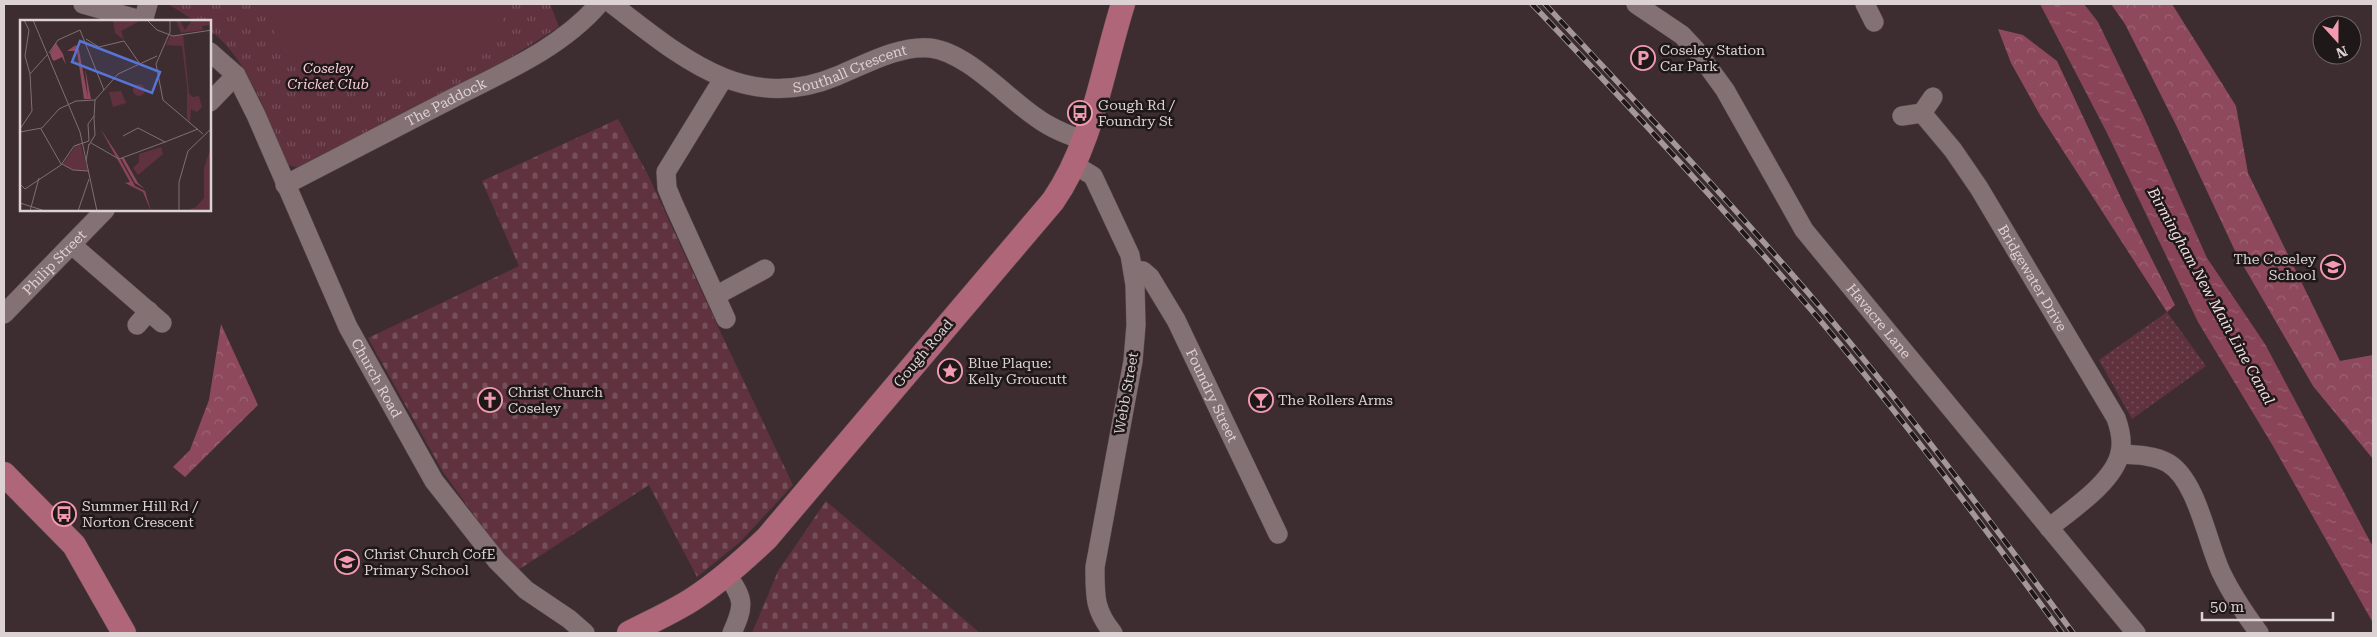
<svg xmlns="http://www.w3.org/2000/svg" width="2377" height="637" viewBox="0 0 2377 637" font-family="'Roboto Serif',serif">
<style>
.grass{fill:url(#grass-dots)}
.forest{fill:url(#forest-crowns)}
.cemetery{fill:url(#cemetery-stones)}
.park{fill:url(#park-tufts)}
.garden{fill:#5f323e}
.water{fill:url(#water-ripples)}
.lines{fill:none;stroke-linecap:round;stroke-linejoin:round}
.minor-casing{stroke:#584a4d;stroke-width:20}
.major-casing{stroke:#584a4d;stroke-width:25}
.minor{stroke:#847174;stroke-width:19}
.major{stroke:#af6679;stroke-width:24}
.rail-casing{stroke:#a4979a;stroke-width:5.5}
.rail{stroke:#1f1819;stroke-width:4;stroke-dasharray:11;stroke-linecap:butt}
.labels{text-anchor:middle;stroke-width:5;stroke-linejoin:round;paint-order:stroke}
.poi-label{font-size:14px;fill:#dcd1d3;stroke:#1f1819;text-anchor:start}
.park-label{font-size:14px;font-style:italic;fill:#f8cdd6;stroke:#1f1819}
.street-label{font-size:14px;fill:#dcd1d3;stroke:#1f1819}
.water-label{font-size:15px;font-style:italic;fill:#f2dce0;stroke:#1f1819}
.inset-road{fill:none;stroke:#7d6f72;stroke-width:1}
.view{fill:#5675d6;fill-opacity:0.15;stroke:#5675d6;stroke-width:2.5}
.inset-edge{fill:none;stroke:#dcd1d3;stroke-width:2.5}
</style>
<defs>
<pattern id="grass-dots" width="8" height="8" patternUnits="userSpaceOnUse" patternTransform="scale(1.25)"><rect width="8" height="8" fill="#5f323e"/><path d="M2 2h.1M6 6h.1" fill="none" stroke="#754f59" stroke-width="1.8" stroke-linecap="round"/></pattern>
<pattern id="forest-crowns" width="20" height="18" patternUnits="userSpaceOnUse" patternTransform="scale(1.25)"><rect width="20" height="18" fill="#8e4a5c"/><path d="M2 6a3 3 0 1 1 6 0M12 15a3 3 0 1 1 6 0" fill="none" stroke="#9d6372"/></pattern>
<pattern id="cemetery-stones" width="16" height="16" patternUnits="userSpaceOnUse" patternTransform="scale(1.25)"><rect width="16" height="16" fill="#5f323e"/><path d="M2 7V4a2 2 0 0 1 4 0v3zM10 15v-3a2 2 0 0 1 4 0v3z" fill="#754f59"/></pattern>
<pattern id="park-tufts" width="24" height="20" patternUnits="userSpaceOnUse" patternTransform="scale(1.25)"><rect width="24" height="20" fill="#5f323e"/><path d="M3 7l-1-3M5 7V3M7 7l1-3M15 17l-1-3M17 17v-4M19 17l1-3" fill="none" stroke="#754f59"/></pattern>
<pattern id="water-ripples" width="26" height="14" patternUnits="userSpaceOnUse" patternTransform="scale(1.25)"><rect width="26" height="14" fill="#894557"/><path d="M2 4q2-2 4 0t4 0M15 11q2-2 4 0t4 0" fill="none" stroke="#995f6e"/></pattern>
</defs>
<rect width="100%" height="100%" fill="#3d2d31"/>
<!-- grass -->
<polygon class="grass" points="2167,312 2206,366 2132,419 2099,360"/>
<!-- forest -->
<g class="forest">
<polygon points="2111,4 2172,4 2236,106 2248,173 2340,361 2373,355 2373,459 2313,386 2236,253 2176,125 2125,24"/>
<polygon points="1998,29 2023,35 2057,61 2122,200 2175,305 2167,312 2040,115 2011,63"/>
<polygon points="221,324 258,405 185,477 173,467 190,450 209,400"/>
</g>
<!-- cemetery -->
<g class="cemetery">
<polygon points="618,119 648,175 719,329 793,485 740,542 697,577 649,485 515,572 443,472 368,338 519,266 482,181"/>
<polygon points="826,501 980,633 752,633 778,571"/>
</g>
<!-- park -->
<path class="park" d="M168,4H550L559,27L439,102L303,169L288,165C270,125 247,55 210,31V21H195Z"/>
<!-- garden -->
<polygon class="garden" points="266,4 509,4 506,15 483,52 344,90 306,70 276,39"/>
<!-- water -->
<polygon class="water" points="2040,4 2084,4 2098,22 2143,115 2207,258 2265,344 2373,547 2373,623 2273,446 2198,322 2107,133"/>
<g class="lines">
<defs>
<g id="minor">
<polyline points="83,4 144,21"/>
<path id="s1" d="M612,4C680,56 745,115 837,76C864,65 899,45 930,48C967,52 1007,98 1037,118C1052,129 1068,135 1085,141"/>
<path id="s2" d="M1636,4L1682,35L1696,50L1725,90L1804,230L2136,633"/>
<polyline points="1865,4 1874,22"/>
<polyline points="143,21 148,4"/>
<path id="s3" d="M210,52L236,75L256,115L348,327L434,481L497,561L526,590L569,619L585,633"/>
<polyline points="723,79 666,172 667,188 674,205 726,319"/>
<polyline points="210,102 236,75"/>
<path id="s4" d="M1922,113L1953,150L1979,188L2116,418C2120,429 2123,441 2120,453C2114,482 2071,510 2049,528"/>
<polyline points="1902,116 1922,113 1933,97"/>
<path d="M1075,165L1093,176L1130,255L1135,285L1136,325L1133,361L1095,567C1095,595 1094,610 1113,633"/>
<path id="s5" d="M285,185C341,156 397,127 453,98C504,72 561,48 599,4"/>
<polyline points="72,245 162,323"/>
<path id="s6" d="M1134,270L1143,271L1150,277L1176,320L1278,534"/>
<polyline points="717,295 765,269"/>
<path id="s7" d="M4,314L105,210"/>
<polyline points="137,325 149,311"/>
<path d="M2120,454C2136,455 2154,455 2168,463C2197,480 2207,542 2221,572C2231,593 2245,614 2259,633"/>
<path d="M727,575C745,600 744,606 732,633"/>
</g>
<g id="major">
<polyline points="4,474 74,545 124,633"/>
<path d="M629,633C650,622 673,612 693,599C721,581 744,560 767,538L1053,201C1093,143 1102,70 1123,4"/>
</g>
</defs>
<!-- minor casing -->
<use href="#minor" class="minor-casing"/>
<!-- major casing -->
<use href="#major" class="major-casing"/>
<!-- minor -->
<use href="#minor" class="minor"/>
<!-- major -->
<use href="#major" class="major"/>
<defs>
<g id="rail">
<path d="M1532,4C1630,107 1726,211 1819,319C1904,420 1984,527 2062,633"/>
<path d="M1545,4C1642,109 1741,213 1833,322C1917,423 1996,528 2073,633"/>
</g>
</defs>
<!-- rail casing -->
<use href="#rail" class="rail-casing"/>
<!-- rail -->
<use href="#rail" class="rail"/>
</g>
<!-- icons -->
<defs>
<symbol id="parking-ring" viewBox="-11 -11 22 22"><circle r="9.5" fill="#1f1819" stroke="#f29aaf" stroke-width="1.5"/><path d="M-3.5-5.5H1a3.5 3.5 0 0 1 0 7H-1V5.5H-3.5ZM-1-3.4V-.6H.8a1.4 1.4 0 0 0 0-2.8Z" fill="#f29aaf"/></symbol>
<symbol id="bus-ring" viewBox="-11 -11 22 22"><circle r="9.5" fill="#1f1819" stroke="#f29aaf" stroke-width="1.5"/><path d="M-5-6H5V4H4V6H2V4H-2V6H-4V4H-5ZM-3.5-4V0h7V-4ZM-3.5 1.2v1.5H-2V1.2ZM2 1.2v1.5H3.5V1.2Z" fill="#f29aaf"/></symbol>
<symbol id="school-ring" viewBox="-11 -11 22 22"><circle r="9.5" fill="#1f1819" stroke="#f29aaf" stroke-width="1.5"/><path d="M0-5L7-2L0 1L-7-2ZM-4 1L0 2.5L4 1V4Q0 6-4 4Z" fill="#f29aaf"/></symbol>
<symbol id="sight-ring" viewBox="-11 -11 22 22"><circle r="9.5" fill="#1f1819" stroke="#f29aaf" stroke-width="1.5"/><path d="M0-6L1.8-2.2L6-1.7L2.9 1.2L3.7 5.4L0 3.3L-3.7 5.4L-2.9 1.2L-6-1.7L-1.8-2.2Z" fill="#f29aaf"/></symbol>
<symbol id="church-ring" viewBox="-11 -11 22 22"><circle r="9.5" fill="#1f1819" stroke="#f29aaf" stroke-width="1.5"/><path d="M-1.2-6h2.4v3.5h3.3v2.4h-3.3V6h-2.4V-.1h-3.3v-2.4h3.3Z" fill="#f29aaf"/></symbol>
<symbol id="bar-ring" viewBox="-11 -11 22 22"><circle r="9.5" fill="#1f1819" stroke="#f29aaf" stroke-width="1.5"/><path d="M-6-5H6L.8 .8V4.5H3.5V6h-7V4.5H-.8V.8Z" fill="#f29aaf"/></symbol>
</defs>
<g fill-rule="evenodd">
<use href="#parking-ring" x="1629" y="44" width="28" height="28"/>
<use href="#bus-ring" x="1066" y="99" width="28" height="28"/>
<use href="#school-ring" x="2319" y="253" width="28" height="28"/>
<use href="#sight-ring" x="936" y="357" width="28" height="28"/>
<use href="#church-ring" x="476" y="386" width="28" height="28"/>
<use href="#bar-ring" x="1247" y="386" width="28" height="28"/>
<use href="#bus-ring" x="50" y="500" width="28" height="28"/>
<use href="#school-ring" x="333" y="548" width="28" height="28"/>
</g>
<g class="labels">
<!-- poi labels -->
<g class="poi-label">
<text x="1660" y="55">Coseley Station<tspan x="1660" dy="16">Car Park</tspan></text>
<text x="1098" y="110">Gough Rd /<tspan x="1098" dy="16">Foundry St</tspan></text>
<text x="2316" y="264" text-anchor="end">The Coseley<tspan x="2316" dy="16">School</tspan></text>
<text x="968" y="368">Blue Plaque:<tspan x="968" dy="16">Kelly Groucutt</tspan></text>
<text x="508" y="397">Christ Church<tspan x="508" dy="16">Coseley</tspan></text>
<text x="1278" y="405">The Rollers Arms</text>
<text x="82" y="511">Summer Hill Rd /<tspan x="82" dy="16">Norton Crescent</tspan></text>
<text x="364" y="559">Christ Church CofE<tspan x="364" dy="16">Primary School</tspan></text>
</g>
<!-- park labels -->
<g class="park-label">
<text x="328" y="73">Coseley<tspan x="328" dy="16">Cricket Club</tspan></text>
</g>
<!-- street labels -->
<g class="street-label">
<text dy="5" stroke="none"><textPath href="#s1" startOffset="265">Southall Crescent</textPath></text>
<text dy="5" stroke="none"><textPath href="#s5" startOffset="181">The Paddock</textPath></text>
<text dy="5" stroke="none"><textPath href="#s7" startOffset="72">Philip Street</textPath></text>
<text dy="5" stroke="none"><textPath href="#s4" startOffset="199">Bridgewater Drive</textPath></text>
<text dy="5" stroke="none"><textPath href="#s2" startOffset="404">Havacre Lane</textPath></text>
<text transform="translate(923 353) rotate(-50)" y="5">Gough Road</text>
<text dy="5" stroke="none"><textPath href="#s3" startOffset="369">Church Road</textPath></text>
<text transform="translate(1126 393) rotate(-80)" y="5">Webb Street</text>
<text dy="5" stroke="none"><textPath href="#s6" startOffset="152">Foundry Street</textPath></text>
</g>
<!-- water labels -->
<g class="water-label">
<text transform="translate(2211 296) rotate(61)" y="5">Birmingham New Main Line Canal</text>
</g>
</g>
<!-- overview -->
<g transform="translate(20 20)">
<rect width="191" height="191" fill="#3d2d31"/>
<path d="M36,23L43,34L46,45L42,37L34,41L32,39L30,33ZM56,25L59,30L68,78L65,48L71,79H64L57,31H47ZM101,138H104L118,163L125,169L115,163Z" fill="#8e4a5c"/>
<path d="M93,0H117L118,2L101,11L104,20L95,13ZM156,0H160L165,10L172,0H190V5L182,6L183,10L161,13ZM163,14L169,73L172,77L179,76L182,87L177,92L171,89L170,102L167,99V66L162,26L146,25L150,16ZM113 70a6 6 0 1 1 12 0a6 6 0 1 1-12 0ZM101,71L106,83L93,87L89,72ZM60,123L68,151L53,150L43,144L56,125ZM141,127L143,134L118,155L113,148L119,142V134ZM190,130L191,191H165L176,187L184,178V148Z" fill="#5f323e"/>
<path d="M80,108L99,137L115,166L125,171L131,191L123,172L105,163L110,162Z" fill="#894557"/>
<path class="inset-road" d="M4,0L9,10L5,36L10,54M13,0L60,112L77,191M127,0L137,10L153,16L192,10M150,0V12L136,44L143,80L183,114M60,10L84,70M66,19L79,27L104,21L120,44M29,33L38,20L60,10M10,54L28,34M74,98L75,80L98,54L137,36M0,109L12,91L10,54M21,109L41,144M0,112L22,108L39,89L56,81L75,80M103,116L118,108L145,122L178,109M69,121L68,104L74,96M71,123L99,139L145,122M69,125L75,115L74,98M66,141L69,124M42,144L53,150L68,151M0,164L5,169L41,145L54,126L69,121M0,183L25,191M10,191L19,158M58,191L69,159M159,191V162L168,131L192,108"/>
<path class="view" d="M60,21L140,52L132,73L52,42Z"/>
<rect width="191" height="191" class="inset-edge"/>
</g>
<!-- border -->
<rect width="2377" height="637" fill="none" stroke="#dcd1d3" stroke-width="10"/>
<!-- north arrow -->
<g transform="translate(2337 40) rotate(159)"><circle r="24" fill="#1f1819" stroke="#6b6263"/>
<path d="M0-4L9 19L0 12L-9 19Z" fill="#f29aaf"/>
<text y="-8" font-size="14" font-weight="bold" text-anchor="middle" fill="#dcd1d3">N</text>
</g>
<!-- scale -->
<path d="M2202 612v8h131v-8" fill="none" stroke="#dcd1d3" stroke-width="2.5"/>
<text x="2210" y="612" font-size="15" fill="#dcd1d3" stroke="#1f1819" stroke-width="4" paint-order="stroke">50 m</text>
</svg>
